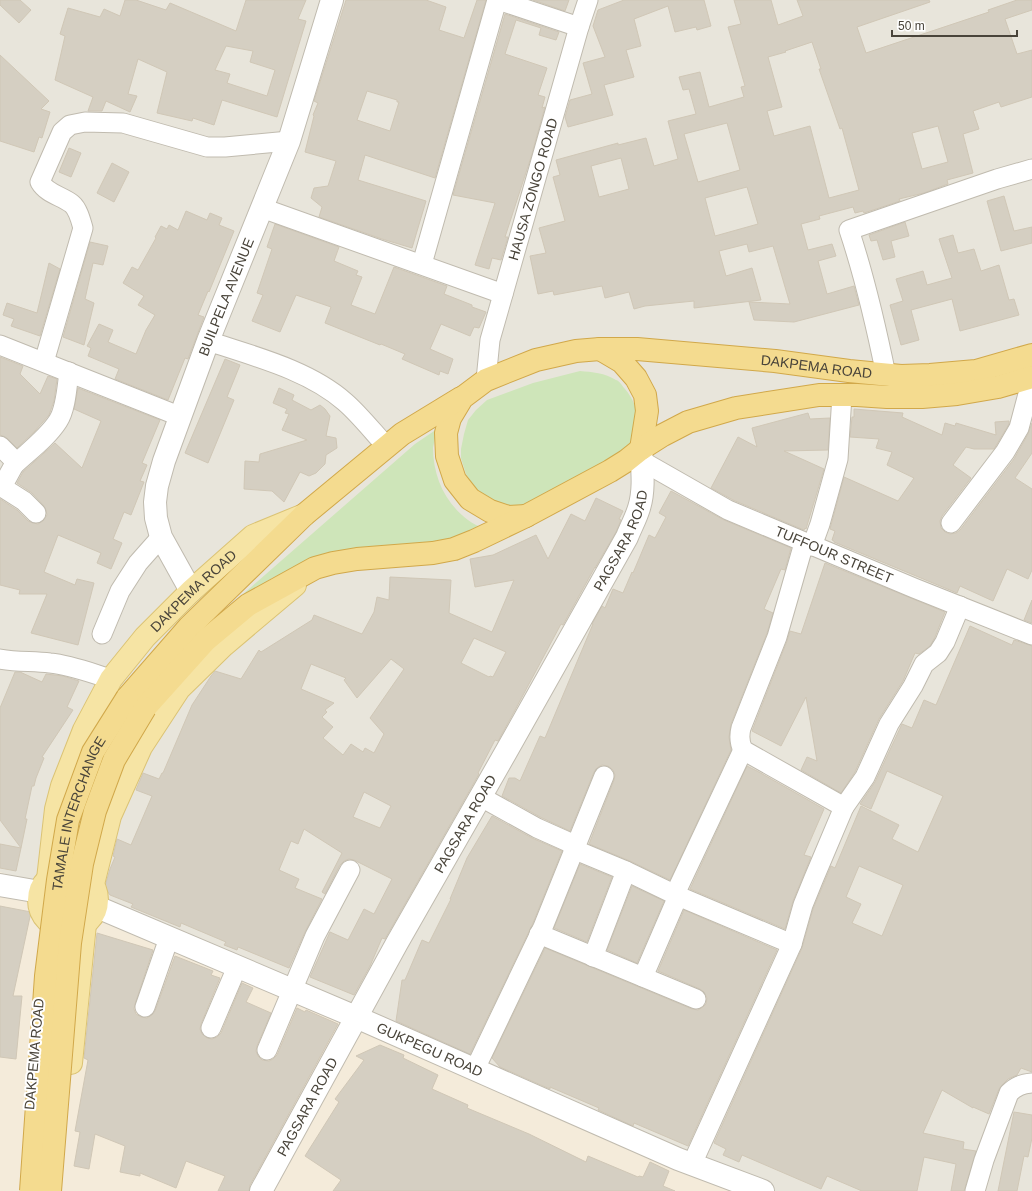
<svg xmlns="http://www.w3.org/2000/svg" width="1032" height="1191" viewBox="0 0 1032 1191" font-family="Arial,sans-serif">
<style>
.residential{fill:#e8e5db}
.commercial{fill:#f4ebda}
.green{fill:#cee5b9}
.building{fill:#d5cfc2;stroke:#d0c7b6;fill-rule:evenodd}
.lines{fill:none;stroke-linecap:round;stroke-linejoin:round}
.minor-casing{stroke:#c0bbaf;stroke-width:21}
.tertiary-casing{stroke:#c0bbaf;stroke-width:24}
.primary-casing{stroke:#dbc374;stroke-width:24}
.trunk-casing{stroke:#d1a84a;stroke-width:24}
.minor{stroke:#fff;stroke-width:19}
.tertiary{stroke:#fff;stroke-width:22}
.primary{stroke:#f6e4a4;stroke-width:22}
.trunk{stroke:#f4db8f;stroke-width:22}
.trunk-bridge-casing{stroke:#d1a84a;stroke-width:24;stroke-linecap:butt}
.trunk-bridge{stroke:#f4db8f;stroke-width:22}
.labels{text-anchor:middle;stroke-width:4;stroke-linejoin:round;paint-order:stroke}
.street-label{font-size:14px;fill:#49443a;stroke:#fff}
</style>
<rect width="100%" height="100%" fill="#f5f3ec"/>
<!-- residential -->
<polygon class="residential" points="0,0 1032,0 1032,1191 741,1191 213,946 0,872"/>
<!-- commercial -->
<polygon class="commercial" points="0,872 213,946 741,1191 0,1191"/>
<!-- green -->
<g class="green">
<path d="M580,371C592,372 605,373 616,380C620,381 622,386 625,389C641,408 639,425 628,447L529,508L513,510L485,498L474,487L466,474L461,458V449L464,434L468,420L476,410L487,400L533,383Z"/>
<path d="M437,429C436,435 434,442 433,448C433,476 445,503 468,520C473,524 479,526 484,529L452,540L292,569L272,578L245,597L242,595L415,444Z"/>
</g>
<!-- building -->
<g class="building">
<polygon points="0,0 20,0 31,10 19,23 0,5"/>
<path d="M125,0H136L166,10L170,3L236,31L246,0H306L298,19L306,21L277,117L222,100L214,125L193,118L192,121L157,113L167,72L138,59L128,94L137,96L130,112L106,101L102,111H88L93,97L55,80L65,36L60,34L68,8L100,17L104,9L120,16ZM226,46L253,51L250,62L275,70L267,96L227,83L230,74L215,70Z"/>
<path d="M346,0H426L446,7L439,30L464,38L477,0H486L435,178L365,155L358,180L426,201L412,248L382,239L319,217L322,207L311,198L314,188L328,186L336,161L305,152L314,116L313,115L318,103L314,101ZM367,91L397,100V102H399L390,131L357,120Z"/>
<polygon points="533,0 569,0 565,11"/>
<polygon points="624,0 704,0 711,26 697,30 696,27 675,32 668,6 634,19 641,46 626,50 634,77 604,85 613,115 568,127 565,117 570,100 592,94 583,63 605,57 593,26 598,10"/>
<path d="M734,0H771L778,25L803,16L797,0H929L930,2L857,27L866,53L989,12L988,10L1017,0H1032V10L1005,19L1017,54L1032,50V97L1001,107L999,102L973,111L979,129L963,134L973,173L947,180L948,184L924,193L899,199L900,201L864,213L863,211L855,213L853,207L819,216L820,219L801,224L808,250L832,244L836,256L818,261L827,294L854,286L859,305L794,322L754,320L749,302L790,304L773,246L749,252L747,244L719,251L726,276L752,268L761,300L694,308V301L645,306L634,309L629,292L605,298L602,286L554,295L553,291L538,294L530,256L546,253L539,228L565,221L553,177L560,175L556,160L618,143V145L646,138L654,166L678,159L668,121L696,114L689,89L683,90L679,77L700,72L709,107L744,97L741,87L745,86L728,27L741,24ZM812,42L821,69H819L840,129L842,128L859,190L829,198L810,126L774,136L767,111L782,107L768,57L786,52L785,51ZM727,123L740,170L698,182L684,134ZM938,126L948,162L922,169L912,133ZM621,158L629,189L599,197L591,166ZM747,187L758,224L715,236L705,198Z"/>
<polygon points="505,14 559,32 556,40 539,35 541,28 516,20 505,54 547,68 538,95 545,97 542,108 545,107 531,157 505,237 508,237 501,260 492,258 489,269 475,265 495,203 453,195"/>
<polygon points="0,55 49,101 41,109 50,112 42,138 39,137 34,152 0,141"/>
<polygon points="69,148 81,153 71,177 59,172"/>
<polygon points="112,163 129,172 114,202 97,193"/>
<polygon points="1004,196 1014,231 1032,227 1032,243 1001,251 987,201"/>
<polygon points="186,211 207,220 210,213 222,218 219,225 234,231 209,292 208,291 198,315 204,317 188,359 185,358 168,400 115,379 119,369 88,356 91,348 87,346 99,324 113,330 108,342 136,354 146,330 155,315 138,305 144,296 123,283 132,267 138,270 156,238 155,237 161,226 167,229 169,225 178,230"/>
<polygon points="905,222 909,236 891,241 895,257 883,260 877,240 871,241 869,235"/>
<polygon points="275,224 339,247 334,261 358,271 356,275 362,277 351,305 375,314 394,267 447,286 444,294 472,305 472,307 486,312 479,328 474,327 470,336 441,324 430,349 453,359 448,374 440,371 439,375 402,359 405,354 381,344 380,345 325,323 331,307 296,295 280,332 252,321 263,295 257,293 272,249 267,247"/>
<polygon points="953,235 958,253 974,249 981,271 999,265 1009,300 1014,299 1019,315 960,331 952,299 911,310 919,340 901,345 890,305 903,301 896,279 923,271 927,285 952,278 939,239"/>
<polygon points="90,242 108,246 103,265 93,263 85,299 94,303 84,345 63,337"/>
<polygon points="49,263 60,269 40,336 11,326 14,319 3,315 7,303 37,313"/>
<polygon points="0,357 23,366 20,374 40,394 48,376 57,379 54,401 49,415 35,431 17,448 7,438 3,436 0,435"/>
<polygon points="225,359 240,365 227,397 234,400 208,463 185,453"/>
<polygon points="78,388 160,420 142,463 147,465 140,481 144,482 131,515 124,512 113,539 122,543 111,569 97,563 101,553 58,535 44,572 75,585 77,579 94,583 78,645 31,633 47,594 19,594 20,590 0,585 0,499 17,510 28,521 33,523 38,524 43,521 47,515 46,510 44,506 32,493 17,483 23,472 55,443 82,468 101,421 74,409"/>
<polygon points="279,388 294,395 292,400 311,410 320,405 325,409 330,416 326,436 336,438 337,448 326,455 325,464 316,473 309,476 300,472 284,502 272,491 244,489 245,461 259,462 260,454 307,440 282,430 289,414 285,413 287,409 273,403"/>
<polygon points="854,409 903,413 902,417 942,435 945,423 955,426 956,423 996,435 995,422 1009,421 1009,424 994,449 974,449 966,447 953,465 971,478 942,516 940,521 941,528 945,532 950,534 956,533 960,530 1014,459 1028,434 1032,423 1032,453 1015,478 1032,489 1032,570 1028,579 1007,569 993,601 960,586 957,593 834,542 834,541 832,540 835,531 830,529 844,477 898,501 914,478 887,465 892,452 876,448 879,439 850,437 852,417 854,417"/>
<polygon points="808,413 810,419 830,418 828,450 784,451 824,469 806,529 805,528 804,530 733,500 711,488 738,437 757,447 752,428"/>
<polygon points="671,491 724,520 791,548 785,570 781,569 764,609 773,613 767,633 731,724 729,737 731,750 670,880 630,861 589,844 614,780 615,775 613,770 608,766 602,765 598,767 594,772 570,831 542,818 502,796 509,778 515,778 520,781 540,736 545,738 593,624 592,624 602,606 605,608 613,589 623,593 632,572 633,573 649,535 655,538 666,517 659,513"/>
<path d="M596,498L623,511L619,519L621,520L616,532L595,568V567L563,625L561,624L514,712L498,741L495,740L478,773L479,774L385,939L382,938L370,966L354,995L310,977L330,932L348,940L364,909L374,914L392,879L354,860L349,859L344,861L340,865L325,894L322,892L342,853L304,829L298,844L291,841L279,870L299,879L295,888L322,899L305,932L289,968L238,947L237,950L224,945L226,942L181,923L180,927L131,907L133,904L110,895L105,888V886L110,869L115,857L113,856L117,839L131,845L152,796L136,790L143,773L159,779L162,773H163L192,705L211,676L215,671L241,679L259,650L261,652L312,620L314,615L362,634L374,612L377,597L389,600L390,577L451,580L449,613L492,632L514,580L475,587L470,559L493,555L536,535L548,559L571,514L585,521ZM474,638L506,652L493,677L490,676L489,677L461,663ZM391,659L404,669L370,718L384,734L374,753L365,748L363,752L351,744L343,755L323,738L333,727L322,717L327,712L325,710L334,703L301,689L311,664L346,678L344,680L357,698ZM364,792L391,806L380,828L353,817Z"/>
<polygon points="825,563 945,612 935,637 930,646 919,654 915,653 903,681 879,719 855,772 841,793 801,770 807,757 817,761 806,697 781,746 752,731 787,641 790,631 801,634"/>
<polygon points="1032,600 1032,623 1024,620"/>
<path d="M970,626L1012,645L1014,640L1032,646V1072L1021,1068L1017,1075L1008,1079L1002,1085L999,1089L989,1114L973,1107V1108L942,1090L923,1133L964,1142L963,1149L976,1151L964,1191H951L956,1164L924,1157L917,1191H862L827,1176L821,1189L742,1155L739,1162L723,1155L726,1149L714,1143L802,948L813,909L831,866L835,868L861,806L899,825L892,839L918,852L943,796L887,771L871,809L860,804L875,782L902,724L912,728L924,700L936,705ZM859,866L903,885L882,936L852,923L861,904L846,897Z"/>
<polygon points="15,672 20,672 42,682 46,674 63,676 79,681 67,707 73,710 42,757 44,758 36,778 34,786 32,786 25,819 27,819 21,848 0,820 0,708"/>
<polygon points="747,766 757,771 824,809 804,855 811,857 793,901 785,929 690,889"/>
<polygon points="492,816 532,838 562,851 533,923 470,1054 396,1021 402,980 405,980 422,940 429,943 451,899 450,899 467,858"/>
<polygon points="0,844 21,848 16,871 0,868"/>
<polygon points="580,864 612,877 587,942 554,928"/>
<polygon points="632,886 664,901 637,963 607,950"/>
<polygon points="0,906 31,912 13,996 22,996 16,1059 0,1057"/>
<polygon points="684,910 777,950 688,1146 634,1123 633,1126 598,1110 599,1108 550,1087 550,1089 500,1067 492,1058 545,948 692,1009 698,1010 703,1007 706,1004 707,998 704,992 700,989 658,971"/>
<polygon points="97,933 153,950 135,1004 134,1009 136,1014 141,1017 147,1018 152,1015 155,1011 175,956 213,971 211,975 220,978 201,1024 200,1029 202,1034 207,1038 212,1039 217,1037 221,1033 242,983 253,988 246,1002 271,1013 257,1046 256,1051 258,1056 262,1060 269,1061 273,1059 277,1055 297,1008 305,1012 306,1010 338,1024 250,1185 249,1191 218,1191 225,1176 186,1161 176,1188 140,1173 140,1176 120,1172 125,1146 95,1134 89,1169 74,1166 80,1132 75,1131 88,1060 84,1058"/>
<polygon points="380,1045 404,1055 403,1058 438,1075 432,1089 468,1105 467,1108 529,1134 586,1162 588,1156 638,1177 639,1176 643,1177 650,1162 669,1171 663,1186 675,1191 333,1191 341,1180 305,1156 339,1102 335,1099 364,1060 356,1056"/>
<polygon points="1014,1112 1032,1115 1032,1138 1028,1157 1024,1156 1017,1191 998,1191"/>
</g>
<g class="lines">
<defs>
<g id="minor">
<polyline points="498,0 579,27"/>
<polyline points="262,208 503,294"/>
<polyline points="422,264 497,0"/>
<path d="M208,341C253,356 309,370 345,402C359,414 374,433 387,447"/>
<polyline points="0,345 179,416"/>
<path d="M44,362L83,228C81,221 78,209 72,204C62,196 47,194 40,182L62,132L70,125L85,122L123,123L207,147H225L289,141"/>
<path d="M886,375C876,326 865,278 849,230L997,179L1032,169"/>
<path id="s1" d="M486,380L490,340L579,27L588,0"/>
<polyline points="0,446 13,459 14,465 2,487"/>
<path id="s2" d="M642,461L728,510L914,588L1032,635"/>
<path d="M14,465C29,451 47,438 58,421C66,409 67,386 69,372"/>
<polyline points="0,487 2,487 24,501 36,513"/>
<polyline points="951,523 1005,452 1019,428 1032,379"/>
<polyline points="812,546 820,524 838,459 842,395"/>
<polyline points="102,634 120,591 138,563 161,537"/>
<path d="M0,659C17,662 33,661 50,663C71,665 91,673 111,679"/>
<polyline points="481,797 537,828 575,845"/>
<polyline points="844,807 865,777 889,724 913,686 924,664 938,653 945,642 960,606"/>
<polyline points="573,849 626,871 678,896 792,944"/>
<polyline points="675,894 743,750"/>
<polyline points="539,934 696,999"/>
<polyline points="593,957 626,871"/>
<polyline points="643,977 678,896"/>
<polyline points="145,1007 169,938"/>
<polyline points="211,1028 237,967"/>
<polyline points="267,1050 315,936 350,870"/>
<polyline points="475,1069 543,927 604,776"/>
<path d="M692,1164L792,944L803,905L814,878L844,807L743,750C739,742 739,736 741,728L777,637L804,543"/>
<path d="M975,1191L984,1160L1009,1093C1016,1086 1022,1084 1032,1083"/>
</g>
<g id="tertiary">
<path id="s3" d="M191,591L161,537L156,518L155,502L157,486L164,461L208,341L289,141L332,0"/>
<polyline points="0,885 40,892"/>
<path id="s4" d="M97,907L356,1017L678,1159L763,1191"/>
<path id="s5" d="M261,1191L397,943L506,752L627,537C631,527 636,518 639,508C645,489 642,468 641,449"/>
</g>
<g id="primary">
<circle cx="68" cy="900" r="29"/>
<path id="s6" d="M48,879L56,809L62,786L84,730L111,679L145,637L191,591L253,536L304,515"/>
<polyline points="93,884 110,816 141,747 179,689 224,645 295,585"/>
<polyline points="71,1063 85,924"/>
</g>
<g id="trunk">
<polyline points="600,349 622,362 636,378 645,395 647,411 641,449"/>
<path id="s7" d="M526,516L508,517L490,511L470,499L455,480L447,456L446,433L450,418L462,398L486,380L536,360L576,351L600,349H637L775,361L849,371L901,376L930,375L976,371L1032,355"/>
<polyline points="127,698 189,627 304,515 402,434 461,398"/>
<polyline points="145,708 206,640 248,605 315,568 333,563 357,559 433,553 454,549 474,541 526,516 610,471 626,461 641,449 663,435 688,422 736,408 819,395 857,395 887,397 922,397 957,394 998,387 1032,377"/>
</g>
</defs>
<!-- minor casing -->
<use href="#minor" class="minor-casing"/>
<!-- tertiary casing -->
<use href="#tertiary" class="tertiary-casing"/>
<!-- primary casing -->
<use href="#primary" class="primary-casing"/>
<!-- trunk casing -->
<use href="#trunk" class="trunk-casing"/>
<!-- minor -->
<use href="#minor" class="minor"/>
<!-- tertiary -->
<use href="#tertiary" class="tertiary"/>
<!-- primary -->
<use href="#primary" class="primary"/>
<!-- trunk -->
<use href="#trunk" class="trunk"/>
<defs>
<g id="trunk-bridge">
<path id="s8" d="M31,1191L46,976L58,880L68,820L93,752L127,698"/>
<polyline points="50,1191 70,943 82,864 95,811 114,760 145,708"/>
</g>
</defs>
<!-- trunk-bridge casing -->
<use href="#trunk-bridge" class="trunk-bridge-casing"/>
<!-- trunk-bridge -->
<use href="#trunk-bridge" class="trunk-bridge"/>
</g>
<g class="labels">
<!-- street labels -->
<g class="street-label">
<text dy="5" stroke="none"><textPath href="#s1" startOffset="197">HAUSA ZONGO ROAD</textPath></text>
<text dy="5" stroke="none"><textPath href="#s3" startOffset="315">BUILPELA AVENUE</textPath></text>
<text dy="5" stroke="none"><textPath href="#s7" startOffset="538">DAKPEMA ROAD</textPath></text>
<text dy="5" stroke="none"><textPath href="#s5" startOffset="744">PAGSARA ROAD</textPath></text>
<text dy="5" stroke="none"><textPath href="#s2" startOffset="214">TUFFOUR STREET</textPath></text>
<text dy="5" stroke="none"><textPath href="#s6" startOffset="333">DAKPEMA ROAD</textPath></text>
<text dy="5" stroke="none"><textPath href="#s8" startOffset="382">TAMALE INTERCHANGE</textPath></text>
<text dy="5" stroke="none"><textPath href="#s5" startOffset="420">PAGSARA ROAD</textPath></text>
<text dy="5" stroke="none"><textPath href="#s4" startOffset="362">GUKPEGU ROAD</textPath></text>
<text transform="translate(34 1054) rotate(-85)" y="5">DAKPEMA ROAD</text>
<text dy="5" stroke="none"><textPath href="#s5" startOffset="96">PAGSARA ROAD</textPath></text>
</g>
</g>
<!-- scale -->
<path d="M892 30v6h125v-6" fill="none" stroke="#49443a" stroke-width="2"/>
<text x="898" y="30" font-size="12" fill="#49443a" stroke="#ffffff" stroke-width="3" paint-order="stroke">50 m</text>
</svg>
